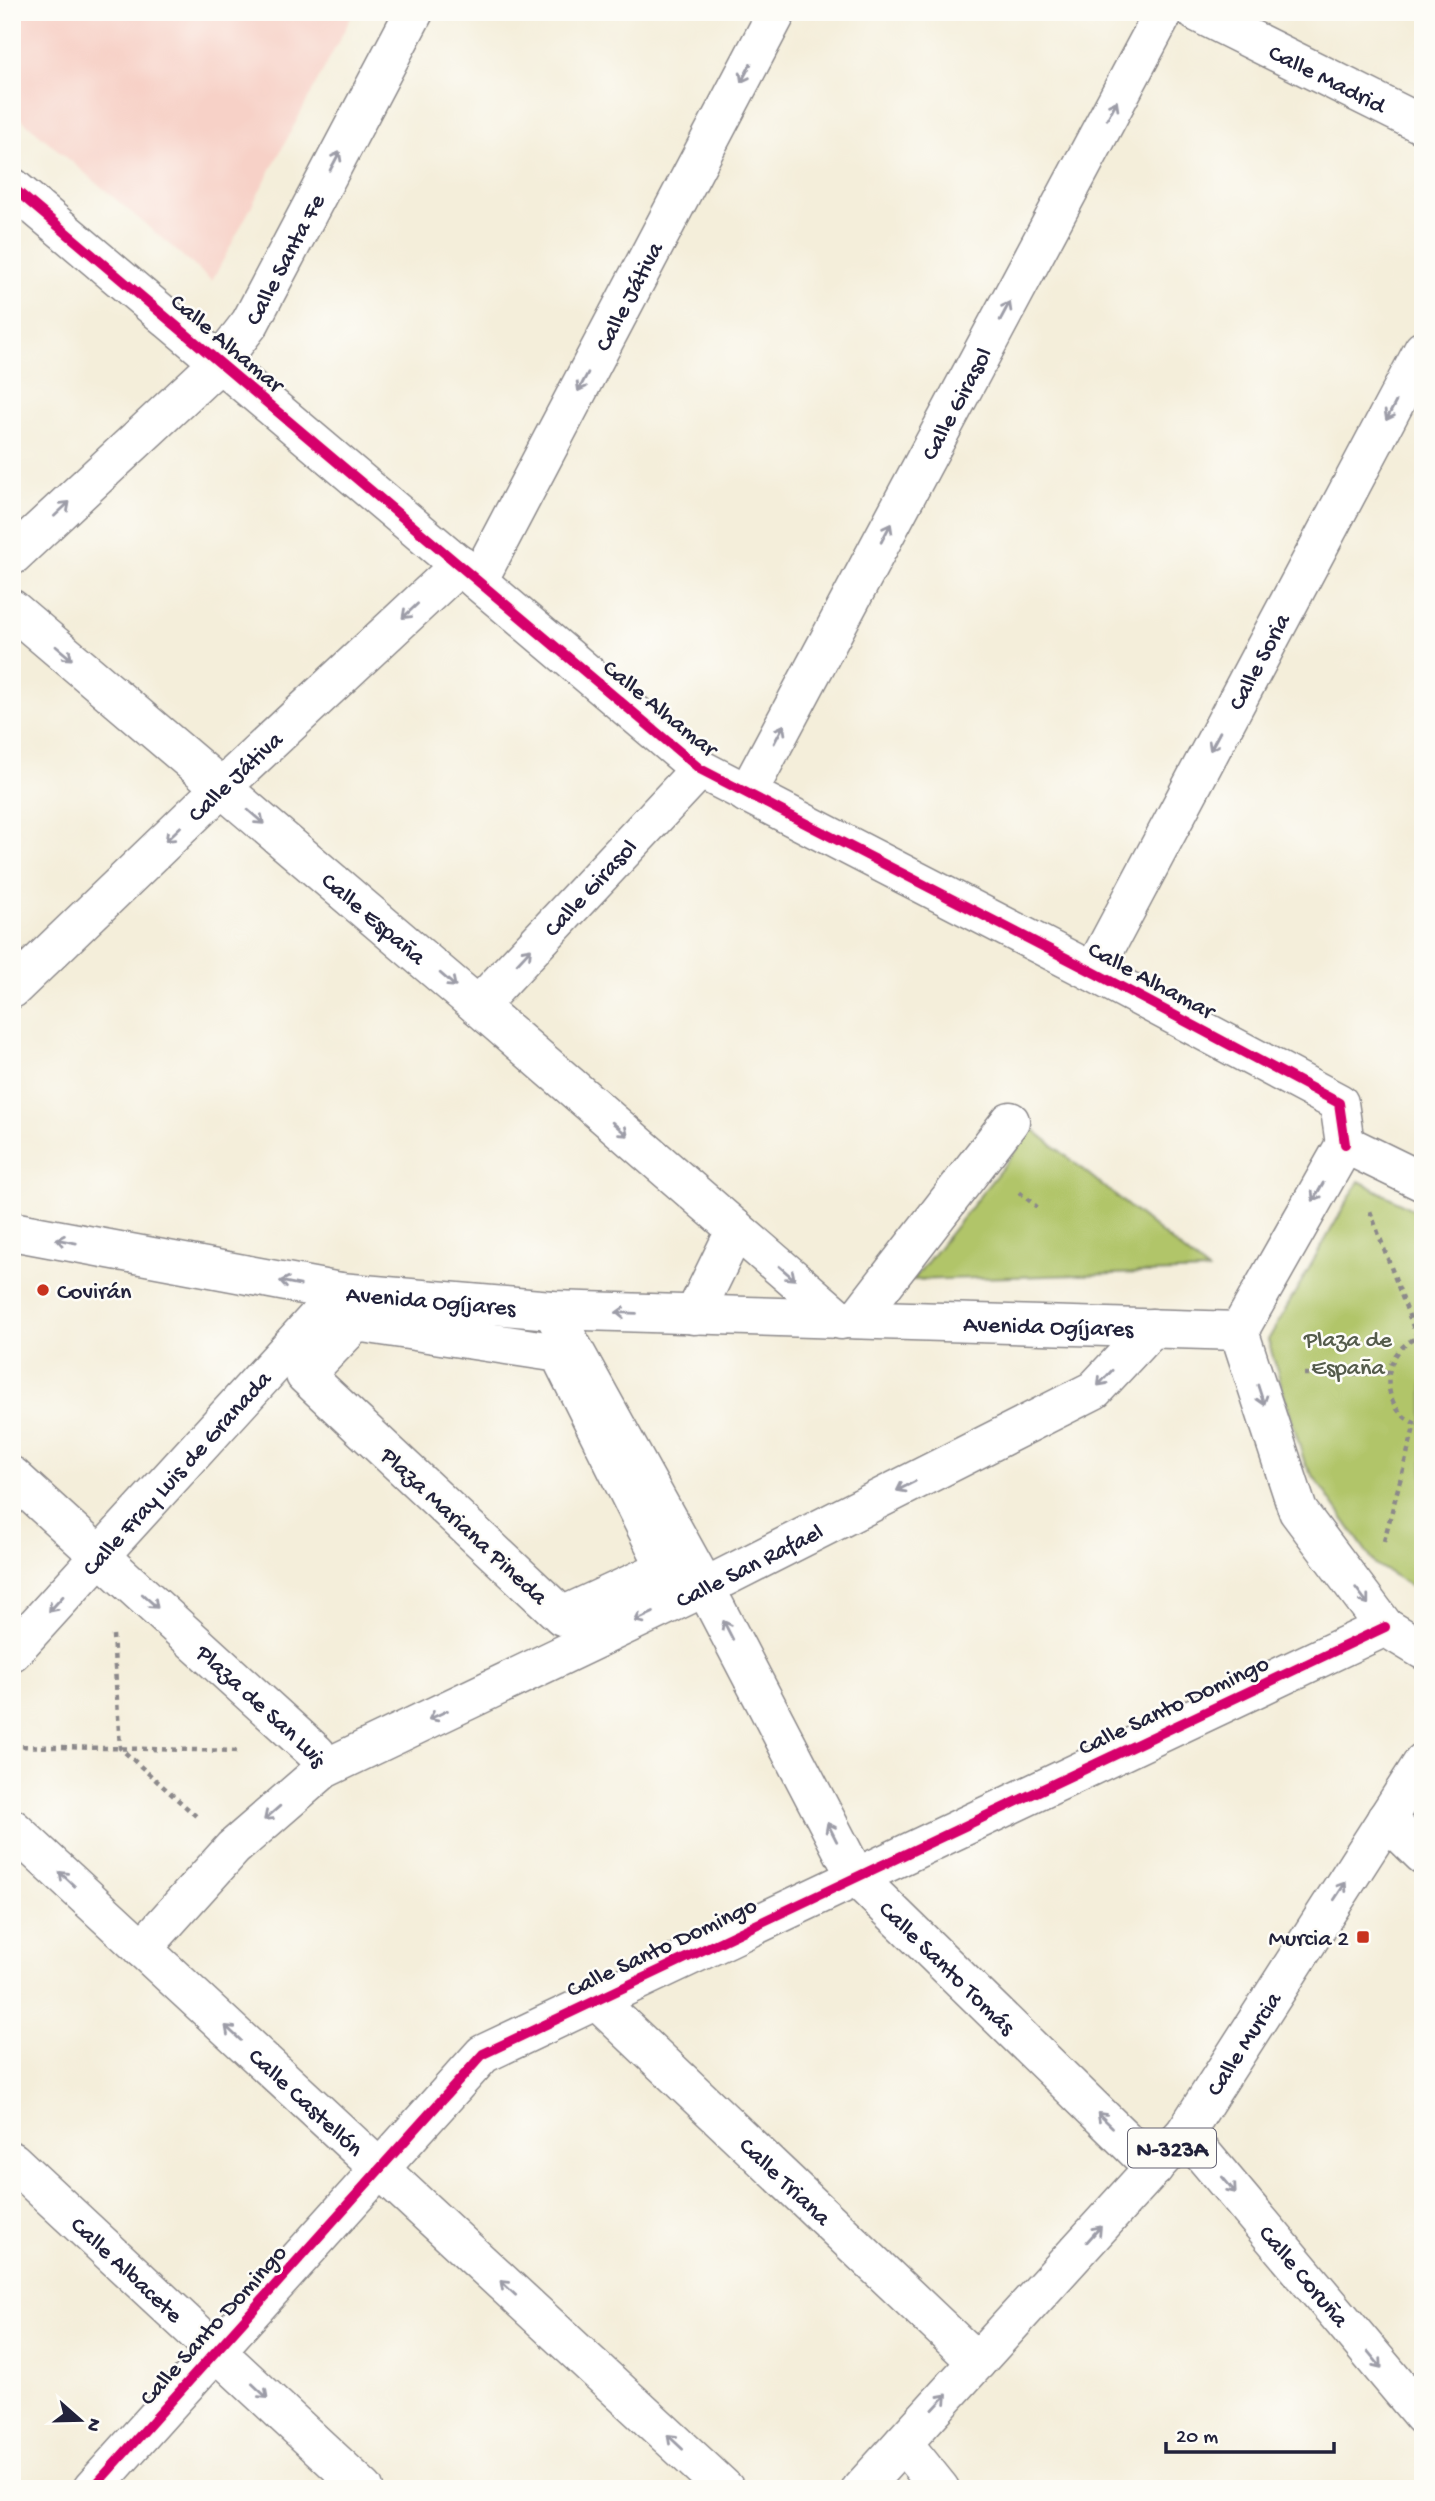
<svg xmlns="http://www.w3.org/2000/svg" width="1435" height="2501" viewBox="0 0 1435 2501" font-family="'Gochi Hand',sans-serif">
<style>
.built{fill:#f7d1c7}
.green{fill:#b1c569;stroke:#6a7452;stroke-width:2}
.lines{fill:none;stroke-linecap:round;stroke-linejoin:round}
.street-casing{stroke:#8b888a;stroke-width:41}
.secondary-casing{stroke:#8b888a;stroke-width:41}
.primary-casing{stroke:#8b888a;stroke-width:41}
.path{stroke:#8b888a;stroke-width:4.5;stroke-dasharray:5 5;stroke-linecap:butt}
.street{stroke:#fff;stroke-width:38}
.secondary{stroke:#fff;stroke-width:38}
.primary{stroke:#fff;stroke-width:38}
.cycleway-casing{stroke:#fdfcf7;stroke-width:15}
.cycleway{stroke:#d6006c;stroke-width:10}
.oneway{stroke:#9c9ca7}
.poi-dot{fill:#c8321e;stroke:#fdfcf7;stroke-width:2.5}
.labels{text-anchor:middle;stroke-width:5;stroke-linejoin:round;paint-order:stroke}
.shield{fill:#fdfcf7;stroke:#646373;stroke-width:2}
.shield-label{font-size:23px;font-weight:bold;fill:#22223b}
.street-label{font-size:24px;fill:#22223b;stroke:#fdfcf7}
.poi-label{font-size:24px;fill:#22223b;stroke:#fdfcf7;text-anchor:start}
.park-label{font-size:24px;fill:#545b4b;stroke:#fdfcf7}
</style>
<rect width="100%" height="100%" fill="#fdfcf7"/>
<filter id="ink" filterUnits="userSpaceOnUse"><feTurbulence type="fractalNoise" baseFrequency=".0143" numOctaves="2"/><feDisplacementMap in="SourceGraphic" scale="14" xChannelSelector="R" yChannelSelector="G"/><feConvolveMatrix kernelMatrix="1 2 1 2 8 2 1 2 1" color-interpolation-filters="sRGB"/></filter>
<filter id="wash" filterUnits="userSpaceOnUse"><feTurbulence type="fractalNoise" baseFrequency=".00686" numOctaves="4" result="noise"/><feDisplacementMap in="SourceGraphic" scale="28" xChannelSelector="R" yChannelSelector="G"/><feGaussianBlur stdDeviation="1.57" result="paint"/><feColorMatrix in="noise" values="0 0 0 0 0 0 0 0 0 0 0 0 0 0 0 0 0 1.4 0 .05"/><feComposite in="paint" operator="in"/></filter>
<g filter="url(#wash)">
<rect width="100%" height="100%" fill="#f4eeda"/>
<!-- built -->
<polygon class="built" points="12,12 354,12 212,281 12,111"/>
<!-- green -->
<g class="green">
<polygon points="1033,1129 1208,1271 913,1280"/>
<polygon points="1359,1181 1423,1215 1423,1593 1375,1564 1305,1464 1268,1340"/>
</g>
</g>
<g filter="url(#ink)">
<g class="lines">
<defs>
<g id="street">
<path id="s1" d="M1196,12L1423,125"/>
<path id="s2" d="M12,556L219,363L250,323L414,12"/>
<path id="s3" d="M478,581L777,12"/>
<path id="s4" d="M12,609L478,1006L841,1320"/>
<path id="s5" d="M747,794L1164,12"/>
<path id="s6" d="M1093,972L1423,350"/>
<path id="s7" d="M12,989L222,787L460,565"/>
<path id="s8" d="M478,1006L700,769"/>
<path id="s9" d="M552,1310L705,1587L856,1877L1154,2168"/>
<polyline points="694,1315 736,1229"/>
<polyline points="857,1319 1010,1121"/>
<polygon points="356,1322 559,1353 666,1568 562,1616 305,1375"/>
<path id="s10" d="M12,1476L316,1753L324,1769"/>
<path id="s11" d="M12,1652L340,1292"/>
<polyline points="1386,1819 1423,1855"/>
<path id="s12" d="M12,1828L725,2489"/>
<path id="s13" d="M142,1949L233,1848L324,1769L705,1587L1094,1390L1152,1328"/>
<path id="s14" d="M596,2000L977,2362"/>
<path id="s15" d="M1185,2133L1423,2416"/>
<path id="s16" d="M12,2161L364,2489"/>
<polyline points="903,2443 940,2489"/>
<polyline points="92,2489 483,2054 1385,1627"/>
</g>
<g id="secondary">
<polyline points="12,187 700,769 1093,972 1339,1103 1345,1144"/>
<polyline points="1423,1182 1345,1144 1239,1331 1298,1511 1385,1627 1423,1650"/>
<path id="s17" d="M12,1231L340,1292L552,1310L1239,1331"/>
</g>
<g id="primary">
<path id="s18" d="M861,2489L1185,2133L1423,1762"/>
</g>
</defs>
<!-- street casing -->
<use href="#street" class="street-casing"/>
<!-- secondary casing -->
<use href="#secondary" class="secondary-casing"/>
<!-- primary casing -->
<use href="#primary" class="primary-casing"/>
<!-- path -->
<g class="path">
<polyline points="1019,1192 1037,1207"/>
<polyline points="1370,1211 1417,1337"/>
<path d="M1423,1336C1377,1347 1377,1415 1423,1426"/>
<polyline points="1304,1374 1388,1373"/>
<polyline points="1384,1541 1415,1424"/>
<polyline points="113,1635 120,1748 196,1816"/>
<polyline points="12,1746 239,1751"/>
</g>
<!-- street -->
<use href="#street" class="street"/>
<!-- secondary -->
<use href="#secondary" class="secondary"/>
<!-- primary -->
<use href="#primary" class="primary"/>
<defs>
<g id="cycleway">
<polyline points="12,187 700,769 1093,972 1339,1103 1345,1144"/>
<polyline points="92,2489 483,2054 1385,1627"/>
</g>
</defs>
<!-- cycleway casing -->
<use href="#cycleway" class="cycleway-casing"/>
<!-- cycleway -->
<use href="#cycleway" class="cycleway"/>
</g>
<!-- one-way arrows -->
<defs><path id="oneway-shaft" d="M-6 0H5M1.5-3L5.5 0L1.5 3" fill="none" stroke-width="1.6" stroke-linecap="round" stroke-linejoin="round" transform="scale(1.75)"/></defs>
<g class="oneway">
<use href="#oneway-shaft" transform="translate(746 73) rotate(118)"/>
<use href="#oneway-shaft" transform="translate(1112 110) rotate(-62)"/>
<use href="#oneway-shaft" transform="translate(335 161) rotate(-62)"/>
<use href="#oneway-shaft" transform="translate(1005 311) rotate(-62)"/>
<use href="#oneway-shaft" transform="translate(583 382) rotate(118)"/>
<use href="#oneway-shaft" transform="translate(1391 411) rotate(118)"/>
<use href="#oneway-shaft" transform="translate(62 509) rotate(-43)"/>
<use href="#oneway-shaft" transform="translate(886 533) rotate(-62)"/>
<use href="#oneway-shaft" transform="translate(410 611) rotate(137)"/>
<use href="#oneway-shaft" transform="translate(64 653) rotate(40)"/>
<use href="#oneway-shaft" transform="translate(779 734) rotate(-62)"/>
<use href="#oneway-shaft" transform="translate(1215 741) rotate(118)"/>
<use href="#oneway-shaft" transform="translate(256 817) rotate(41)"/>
<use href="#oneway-shaft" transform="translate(173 834) rotate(136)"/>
<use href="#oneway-shaft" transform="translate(524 956) rotate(-47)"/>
<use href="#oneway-shaft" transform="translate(448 980) rotate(41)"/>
<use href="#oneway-shaft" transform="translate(620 1129) rotate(41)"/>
<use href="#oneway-shaft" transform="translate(1318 1192) rotate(120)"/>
<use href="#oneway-shaft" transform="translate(66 1241) rotate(-169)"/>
<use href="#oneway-shaft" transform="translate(787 1273) rotate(41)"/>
<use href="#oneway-shaft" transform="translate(290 1283) rotate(-169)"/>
<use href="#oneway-shaft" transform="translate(626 1313) rotate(-178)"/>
<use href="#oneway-shaft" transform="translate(1105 1378) rotate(133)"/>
<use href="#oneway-shaft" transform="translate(1261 1395) rotate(72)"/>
<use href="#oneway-shaft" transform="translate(906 1486) rotate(153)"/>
<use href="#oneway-shaft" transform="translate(1362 1596) rotate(53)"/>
<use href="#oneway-shaft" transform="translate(150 1601) rotate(42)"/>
<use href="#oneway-shaft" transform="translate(56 1604) rotate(132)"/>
<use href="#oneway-shaft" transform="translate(644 1617) rotate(154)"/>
<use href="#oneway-shaft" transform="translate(728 1630) rotate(-117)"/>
<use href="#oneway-shaft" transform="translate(438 1715) rotate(155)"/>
<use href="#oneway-shaft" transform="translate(272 1813) rotate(139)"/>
<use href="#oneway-shaft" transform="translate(832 1832) rotate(-117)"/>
<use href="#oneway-shaft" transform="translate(67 1879) rotate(-137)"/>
<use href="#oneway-shaft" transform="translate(1340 1891) rotate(-57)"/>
<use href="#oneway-shaft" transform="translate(233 2033) rotate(-137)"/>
<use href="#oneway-shaft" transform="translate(1105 2120) rotate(-136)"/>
<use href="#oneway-shaft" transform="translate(1229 2185) rotate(50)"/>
<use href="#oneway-shaft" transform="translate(1094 2234) rotate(-48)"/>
<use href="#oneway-shaft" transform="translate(508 2288) rotate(-137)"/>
<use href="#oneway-shaft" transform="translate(1375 2360) rotate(50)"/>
<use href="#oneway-shaft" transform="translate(260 2391) rotate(43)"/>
<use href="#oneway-shaft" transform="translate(940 2402) rotate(-47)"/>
<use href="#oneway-shaft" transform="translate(675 2442) rotate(-137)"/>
</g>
</g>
<!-- markers -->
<g class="poi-dot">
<circle cx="43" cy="1290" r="7"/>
<rect x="1356" y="1930" width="14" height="14" rx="3.5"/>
</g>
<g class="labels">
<!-- shield labels -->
<rect class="shield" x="1128" y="2128.5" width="88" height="39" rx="5"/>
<g class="shield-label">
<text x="1172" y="2156">N-323A</text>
</g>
<!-- street labels -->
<g class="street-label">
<text dy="8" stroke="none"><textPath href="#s1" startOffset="147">Calle Madrid</textPath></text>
<text dy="8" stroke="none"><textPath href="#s2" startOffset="406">Calle Santa Fe</textPath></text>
<text dy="8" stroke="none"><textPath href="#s3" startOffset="322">Calle Játiva</textPath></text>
<text transform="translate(228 342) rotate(40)" y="8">Calle Alhamar</text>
<text dy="8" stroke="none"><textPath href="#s5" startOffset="443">Calle Girasol</textPath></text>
<text dy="8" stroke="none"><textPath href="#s6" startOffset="352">Calle Soria</textPath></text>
<text transform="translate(661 707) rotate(39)" y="8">Calle Alhamar</text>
<text dy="8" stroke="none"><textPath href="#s7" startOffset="308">Calle Játiva</textPath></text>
<text dy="8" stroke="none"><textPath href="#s8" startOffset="163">Calle Girasol</textPath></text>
<text dy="8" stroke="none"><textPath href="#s4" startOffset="476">Calle España</textPath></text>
<text transform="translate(1152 979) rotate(28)" y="8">Calle Alhamar</text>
<text dy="8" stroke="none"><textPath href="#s17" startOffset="425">Avenida Ogíjares</textPath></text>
<text dy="8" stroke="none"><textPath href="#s17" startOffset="1043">Avenida Ogíjares</textPath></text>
<text dy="8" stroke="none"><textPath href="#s11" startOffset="243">Calle Fray Luis de Granada</textPath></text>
<text transform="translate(465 1525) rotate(43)" y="8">Plaza Mariana Pineda</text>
<text dy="8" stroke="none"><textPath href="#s13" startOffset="728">Calle San Rafael</textPath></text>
<text transform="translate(1173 1704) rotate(-25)" y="8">Calle Santo Domingo</text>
<text dy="8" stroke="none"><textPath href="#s10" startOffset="340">Plaza de San Luis</textPath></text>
<text transform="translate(661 1946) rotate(-25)" y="8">Calle Santo Domingo</text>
<text dy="8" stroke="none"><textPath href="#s9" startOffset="772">Calle Santo Tomás</textPath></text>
<text dy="8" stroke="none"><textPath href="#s18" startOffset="588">Calle Murcia</textPath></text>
<text dy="8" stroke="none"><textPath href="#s12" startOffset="402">Calle Castellón</textPath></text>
<text dy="8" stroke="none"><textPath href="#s14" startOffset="262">Calle Triana</textPath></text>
<text dy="8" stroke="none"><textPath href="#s16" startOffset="158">Calle Albacete</textPath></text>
<text dy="8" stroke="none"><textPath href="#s15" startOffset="186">Calle Coruña</textPath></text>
<text transform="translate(212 2324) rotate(-48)" y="8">Calle Santo Domingo</text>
</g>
<!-- poi labels -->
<g class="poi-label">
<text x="57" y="1298">Covirán</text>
<text x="1349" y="1945" text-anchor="end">Murcia 2</text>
</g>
<!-- park labels -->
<g class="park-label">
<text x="1348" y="1346">Plaza de<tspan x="1348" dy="28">España</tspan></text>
</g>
</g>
<!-- margin -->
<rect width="1435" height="2501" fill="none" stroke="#fdfcf7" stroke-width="42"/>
<!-- north arrow -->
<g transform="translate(80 2420) rotate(110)" stroke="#fdfcf7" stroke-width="5" paint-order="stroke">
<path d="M0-5L12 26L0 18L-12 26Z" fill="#22223b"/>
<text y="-10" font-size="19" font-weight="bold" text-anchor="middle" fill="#22223b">N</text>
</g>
<!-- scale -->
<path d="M1166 2442v10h168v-10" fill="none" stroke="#22223b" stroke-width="3.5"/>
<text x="1176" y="2442" font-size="21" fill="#22223b" stroke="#fdfcf7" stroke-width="5" paint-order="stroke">20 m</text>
</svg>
